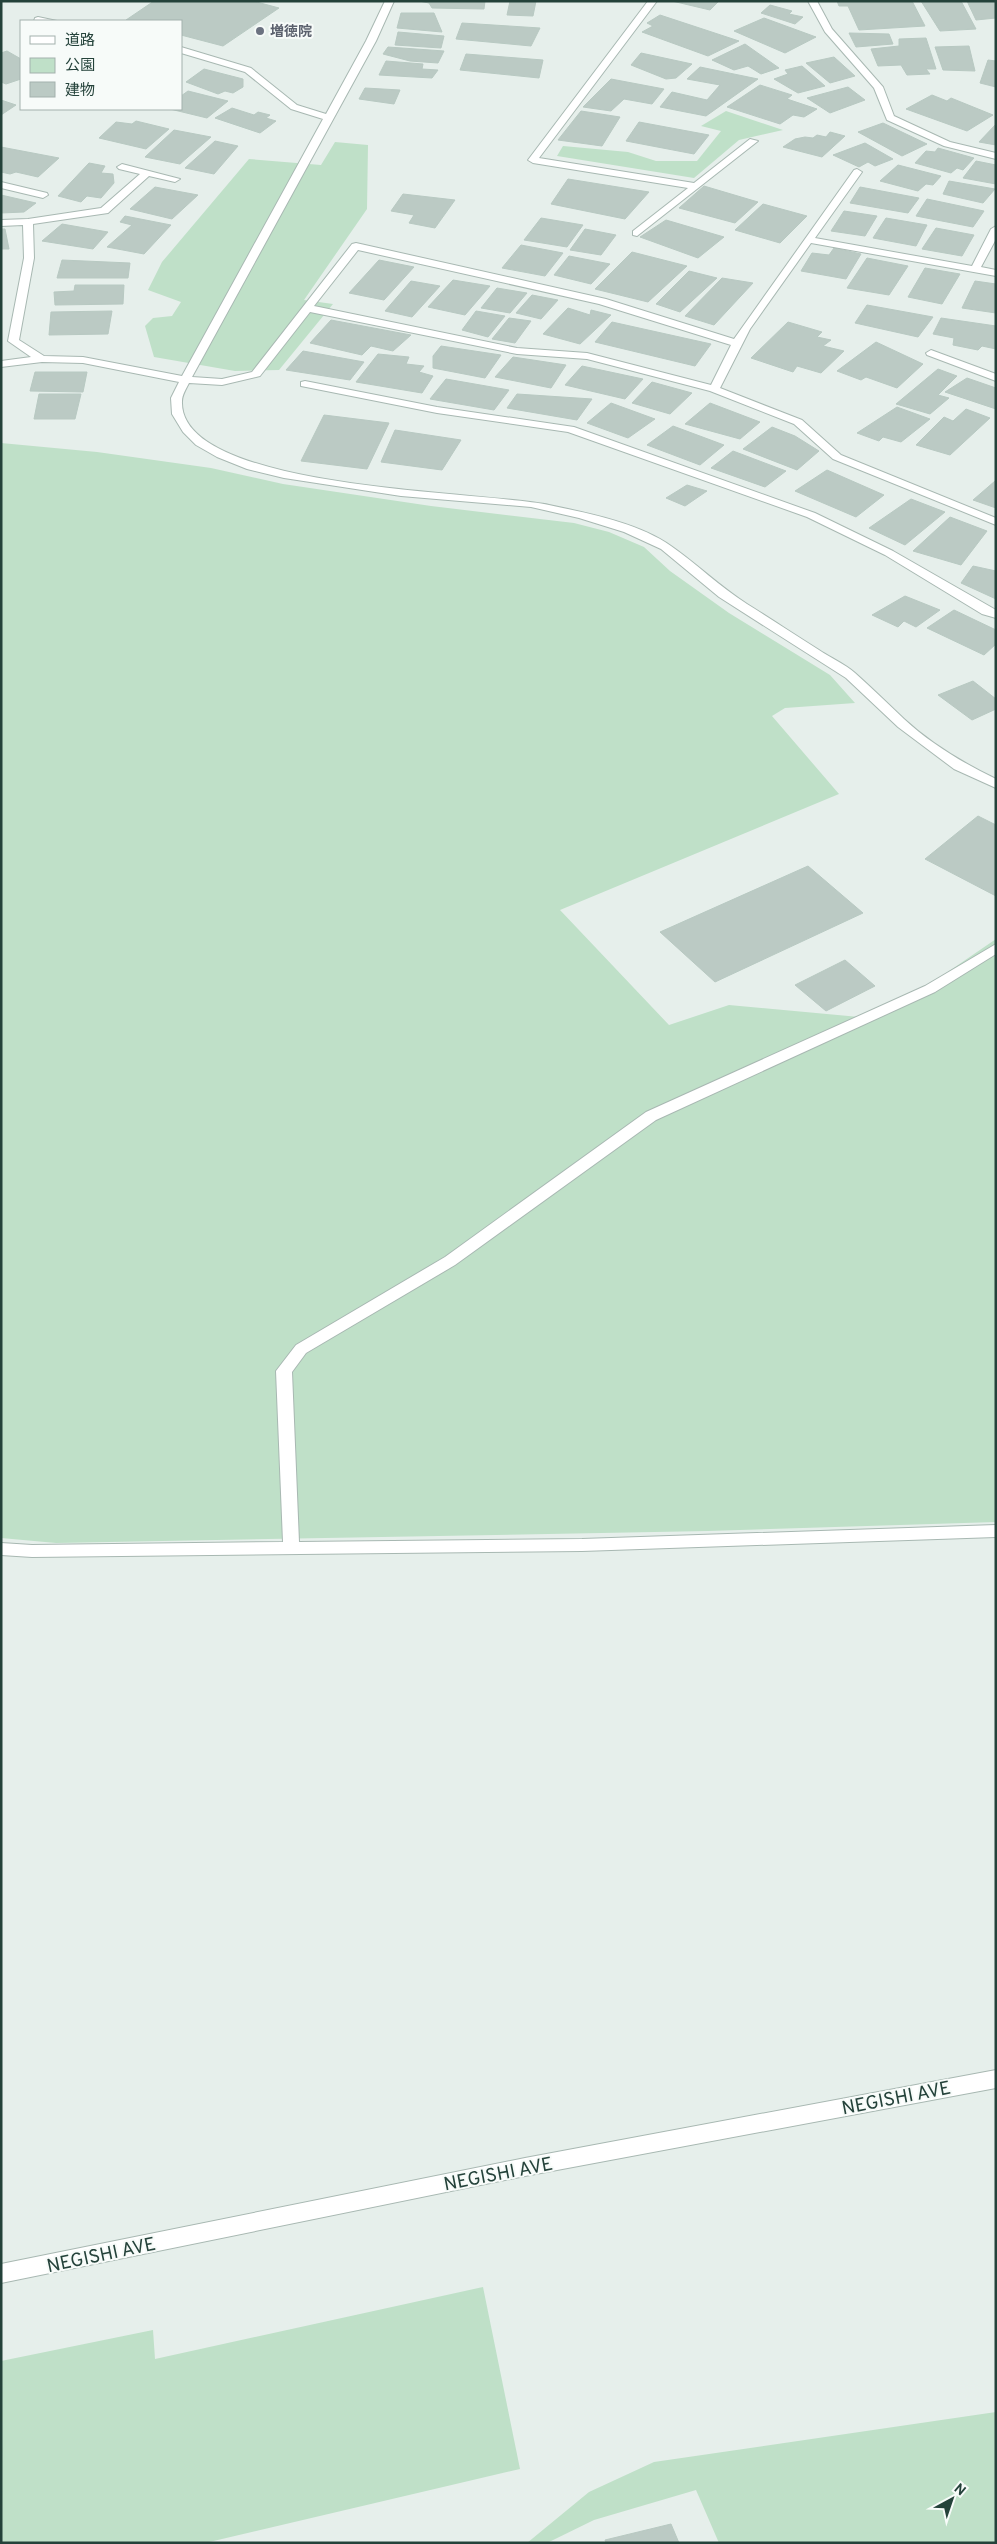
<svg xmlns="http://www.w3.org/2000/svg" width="997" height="2544" viewBox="0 0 997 2544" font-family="Overpass,'Noto Sans JP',sans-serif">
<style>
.green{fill:#bfe0c8}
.building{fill:#bbcac4;stroke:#b8c9c2}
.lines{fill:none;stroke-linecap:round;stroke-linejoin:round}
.minor-casing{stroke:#a8b8b2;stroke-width:2}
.minor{fill:#fff;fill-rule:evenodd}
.worship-dot{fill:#6b7280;stroke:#f7fbf9;stroke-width:2}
.labels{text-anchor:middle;stroke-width:4;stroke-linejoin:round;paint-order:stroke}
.far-worship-label{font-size:14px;font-weight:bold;fill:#5b616d;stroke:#f7fbf9;text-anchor:start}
.near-street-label{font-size:19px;fill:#24423a;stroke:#f7fbf9}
</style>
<rect width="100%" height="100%" fill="#e6efeb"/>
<!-- green -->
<g class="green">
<polygon points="726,111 783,130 739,140 694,178 557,156 563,146 628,152 656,161 697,161 721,131 701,126"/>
<polygon points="335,142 368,145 367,209 304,300 333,304 279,370 235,371 154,357 145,326 153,318 172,316 181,302 148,290 162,262 249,159 321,165"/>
<polygon points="1,443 97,452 211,468 283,484 431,506 574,523 609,532 644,547 670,571 729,613 830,675 855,703 785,708 772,716 839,794 560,910 669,1025 729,1005 870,1018 917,993 996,939 996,1522 708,1531 56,1543 1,1538"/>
<polygon points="483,2287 520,2469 205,2543 1,2543 1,2361 153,2330 155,2359"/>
<polygon points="996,2412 996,2543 719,2543 696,2490 594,2520 547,2543 527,2543 589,2492 654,2462"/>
</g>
<!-- building -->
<g class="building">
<polygon points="154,1 253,1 279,8 223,46 181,35 181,21 126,20"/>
<polygon points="419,1 485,1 484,9 432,8 429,3"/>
<polygon points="510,1 536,1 533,16 507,15"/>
<polygon points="672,1 719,1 710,10"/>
<polygon points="837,1 912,1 925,26 859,30 848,6 839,6"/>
<polygon points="921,1 961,1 976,29 940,31"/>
<polygon points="967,1 996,1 996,18 976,20"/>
<polygon points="770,5 792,11 789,14 803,17 795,24 761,13"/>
<polygon points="401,13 434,13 442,32 397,28"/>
<polygon points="660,15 739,41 708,56 642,32 653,26 647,23"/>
<polygon points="764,18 816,37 785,53 734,31"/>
<polygon points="462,23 540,28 531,46 456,39"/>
<polygon points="398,32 444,36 441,48 395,45"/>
<polygon points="849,33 889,34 893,44 856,47"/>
<polygon points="926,38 936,69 926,69 930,74 907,75 901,65 878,66 871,49 899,46 899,39"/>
<polygon points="745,44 779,68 761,74 748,66 734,70 712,60"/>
<polygon points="969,46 975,71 943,70 935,47"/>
<polygon points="388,47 444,51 438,63 410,61 383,54"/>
<polygon points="7,51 21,59 21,79 6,84 1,82 1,53"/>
<polygon points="641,53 692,64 676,78 666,79 631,65"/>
<polygon points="466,54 543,60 539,78 460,70"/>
<polygon points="834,57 855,76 830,83 806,63"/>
<polygon points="988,60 996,61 996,87 980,83"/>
<polygon points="386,61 423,64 422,69 438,70 432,78 379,75"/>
<polygon points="802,66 825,86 798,93 774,79 788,74 785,70"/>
<polygon points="700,67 758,79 706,116 660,107 672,92 707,100 720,85 687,79"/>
<polygon points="204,69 243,79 243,87 233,93 225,91 218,94 186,82"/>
<polygon points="611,79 664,89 652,104 624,99 611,111 583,107"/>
<polygon points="760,85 792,95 787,99 817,109 804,117 793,115 780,124 727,107"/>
<polygon points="848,87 865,100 830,113 807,98"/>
<polygon points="365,88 400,90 394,104 359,99"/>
<polygon points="188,91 228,101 207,118 170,109 181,109 181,96"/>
<polygon points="932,95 947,101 951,98 993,115 967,131 906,109"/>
<polygon points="1,100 16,105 1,115"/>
<polygon points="232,108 254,115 258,112 270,115 266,118 276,121 260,133 215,118"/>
<polygon points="581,111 620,117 602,146 558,140"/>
<polygon points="136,121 169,129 146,149 99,138 116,122 132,124"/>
<polygon points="639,122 709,135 694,154 626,141"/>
<polygon points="883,123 927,144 902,156 858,132"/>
<polygon points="996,124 996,145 979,142"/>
<polygon points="174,130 211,137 180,164 145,157"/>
<polygon points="830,132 845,136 822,157 783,147 795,139 805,137 813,138 817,135 826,137"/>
<polygon points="215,141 238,146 214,174 185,168"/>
<polygon points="865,143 893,159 875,166 868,162 859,167 833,155"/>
<polygon points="1,147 59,158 38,177 16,172 10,174 1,172"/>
<polygon points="938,148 974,158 963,170 957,168 951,173 915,163 926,151 935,152"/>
<polygon points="976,161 996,165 996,184 963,178"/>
<polygon points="89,163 105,166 101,173 113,174 114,183 101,198 87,196 81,202 58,196"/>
<polygon points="898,165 941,176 933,185 926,184 918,191 880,181"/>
<polygon points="568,179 649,192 625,219 551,204"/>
<polygon points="949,181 995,189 983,203 943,194"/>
<polygon points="704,186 758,202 735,223 679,208"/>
<polygon points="155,187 198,195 172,219 130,209"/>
<polygon points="860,187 919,198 908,213 850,203"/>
<polygon points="403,194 455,200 435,228 409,223 414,215 391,211"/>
<polygon points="1,195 36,203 24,212 1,213"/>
<polygon points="927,199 984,211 973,227 916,216"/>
<polygon points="763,204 807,216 780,243 735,230"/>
<polygon points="844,211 877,216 865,236 831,231"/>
<polygon points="125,216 171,225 144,254 107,247 132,225 120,222"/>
<polygon points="541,218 583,225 567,247 524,240"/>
<polygon points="886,218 927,225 916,246 873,238"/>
<polygon points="666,220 724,237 698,258 640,237"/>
<polygon points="62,224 108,232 93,249 42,241"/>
<polygon points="936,228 974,235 962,256 922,249"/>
<polygon points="1,229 5,229 9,249 1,249"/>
<polygon points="585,229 616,235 601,255 570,250"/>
<polygon points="521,245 563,253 545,276 502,268"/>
<polygon points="834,248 861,254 846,279 801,271 812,253 829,255"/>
<polygon points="632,252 687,266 648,302 595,289"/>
<polygon points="569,256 610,264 591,284 554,275"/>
<polygon points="867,258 908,266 889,295 847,288"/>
<polygon points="62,260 130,263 128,278 57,278"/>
<polygon points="379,260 414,267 384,300 349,293"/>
<polygon points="925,268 960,274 942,304 908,297"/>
<polygon points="689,271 717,278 680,312 656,304"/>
<polygon points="722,278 753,283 714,325 685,316"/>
<polygon points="453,280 490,286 465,315 428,307"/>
<polygon points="411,281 440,286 412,317 385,311"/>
<polygon points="975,281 996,284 996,313 962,308"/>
<polygon points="75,285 124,285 123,304 55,305 54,292 74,291"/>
<polygon points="497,288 527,293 510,313 481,308"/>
<polygon points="532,295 558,300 541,319 516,313"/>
<polygon points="867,305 933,317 918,337 855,323"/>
<polygon points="568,308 590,315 591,310 611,315 580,344 543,334"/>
<polygon points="112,311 108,334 49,335 51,312"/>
<polygon points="476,311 505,316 488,337 462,330"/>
<polygon points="509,318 531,321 515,343 492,339"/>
<polygon points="941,318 996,326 996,349 982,346 978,350 953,345 954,338 933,334"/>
<polygon points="331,320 411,335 393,351 371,346 362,355 310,343"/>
<polygon points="612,322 711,344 695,366 595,342"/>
<polygon points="788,322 822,332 817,337 831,340 823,346 844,351 821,373 797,366 793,372 751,358"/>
<polygon points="876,342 923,364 897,388 866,377 861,380 837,371"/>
<polygon points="441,346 501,355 485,378 433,368 433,356"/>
<polygon points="303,351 364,362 350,380 286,370"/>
<polygon points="378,354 409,357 406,364 424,366 419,372 433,376 422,393 356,382"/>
<polygon points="513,357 566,365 551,388 495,377"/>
<polygon points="582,366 643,379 625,399 565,385"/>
<polygon points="938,369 957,376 938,395 949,398 930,414 896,404"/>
<polygon points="35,372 87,372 83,392 30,391"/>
<polygon points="967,378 996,388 996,409 945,392"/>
<polygon points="446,379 509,390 494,410 430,399"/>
<polygon points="652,382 692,393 670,414 632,403"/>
<polygon points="39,394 81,394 75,419 34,419"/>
<polygon points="517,394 592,399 577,420 507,408"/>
<polygon points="611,403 655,419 628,438 587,423"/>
<polygon points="710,403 760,422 740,439 685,424"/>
<polygon points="897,407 930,419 901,442 883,437 879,441 857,433"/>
<polygon points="966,409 990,418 950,455 916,445 944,417 953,421"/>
<polygon points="324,415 389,423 367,469 301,461"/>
<polygon points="673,426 724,445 700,465 647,445"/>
<polygon points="772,427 795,436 819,451 797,470 743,449"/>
<polygon points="395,430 461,440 442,470 381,462"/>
<polygon points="733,451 786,471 765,487 711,468"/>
<polygon points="827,470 884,495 856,517 795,491"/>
<polygon points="995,481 996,508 973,500"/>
<polygon points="687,485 707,491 685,506 666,498"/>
<polygon points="911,499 945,512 905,545 869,528"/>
<polygon points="950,517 987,531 961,565 913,551"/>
<polygon points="973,566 996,571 996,599 961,583"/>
<polygon points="905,596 940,610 916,627 904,621 898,627 872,615"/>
<polygon points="954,610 996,630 996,644 984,655 927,628"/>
<polygon points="973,681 996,699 996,709 972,720 938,695"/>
<polygon points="978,816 996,825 996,896 925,859"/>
<polygon points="808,866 863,913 715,982 660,932"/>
<polygon points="845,960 875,986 826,1011 795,985"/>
<polygon points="671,2524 679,2543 606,2543 605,2540"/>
</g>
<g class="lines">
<defs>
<g id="minor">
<path d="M385,1H394L376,41L192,377L222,379L252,372L352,244L356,243L606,299L734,339L854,170L857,169L862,172L815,238L972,266L991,229L996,226V239L981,267L996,270V276L811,243L750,329L720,388L802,420L841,455L996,518V525L833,459L794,424L710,391L587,359L517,354L310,312L260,376L222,385L189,383C186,389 182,395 182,401C178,491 486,491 549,505C587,513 639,523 671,546C697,564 720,587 747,604C771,619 795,635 819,650C831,658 845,664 855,673C872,688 888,704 904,719C931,744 963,763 996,779V788L954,769L898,727L846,678L719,597L661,549L624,532L579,518L531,507L401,496L284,478L247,469L217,457L196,445L183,432L172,414L171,398L179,382L83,363L42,362L1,367V361L31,357L8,341L24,258L23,225L1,226V220L28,219L101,208L140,174L119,169L117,167L122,164L180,179L175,182L149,176L108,213L33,224L34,258L19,340L44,356L83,357L182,376L323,119L291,109L245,72L181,53V47L251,68L297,105L326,114L366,41ZM358,250L599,304L731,345L711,385L587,353L517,348L314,306Z"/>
<polygon points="648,1 657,1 539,158 694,183 750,139 758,141 637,236 633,235 633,231 688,188 533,163 528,160"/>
<polygon points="808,1 817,1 832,29 883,87 894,116 950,142 996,153 996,159 944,146 887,120 874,88 825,32"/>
<polygon points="38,17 57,21 34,21 35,18"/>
<polygon points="1,182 47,193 48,195 43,198 1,188"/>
<polygon points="931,350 996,374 996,381 927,355 926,353"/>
<polygon points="305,381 437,407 574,427 815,513 893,551 996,610 996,618 982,614 885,555 807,517 568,432 437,413 301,386 301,382"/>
<polygon points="996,944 996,954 935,992 656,1120 455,1265 306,1353 292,1372 299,1542 582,1539 996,1525 996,1537 582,1551 32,1557 1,1555 1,1543 32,1545 283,1542 276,1371 296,1345 445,1257 646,1112 925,986"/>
<polygon points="996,2070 996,2088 525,2176 1,2283 1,2264 525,2158"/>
</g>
</defs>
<!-- minor casing -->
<use href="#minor" class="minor-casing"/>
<!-- minor -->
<use href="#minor" class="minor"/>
</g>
<!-- markers -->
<circle class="worship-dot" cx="260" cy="31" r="5"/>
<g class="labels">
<!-- far-worship labels -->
<g class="far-worship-label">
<text x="270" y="36">増徳院</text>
</g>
<!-- near-street labels -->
<g class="near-street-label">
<text transform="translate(896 2097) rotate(-11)" y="7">NEGISHI AVE</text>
<text transform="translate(498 2173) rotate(-11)" y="7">NEGISHI AVE</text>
<text transform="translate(101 2254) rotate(-12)" y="7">NEGISHI AVE</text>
</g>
</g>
<!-- border -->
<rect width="997" height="2544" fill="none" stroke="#24423a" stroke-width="5"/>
<!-- legend -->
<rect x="20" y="20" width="162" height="90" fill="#f7fbf9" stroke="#a3b1ad"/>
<rect x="30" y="36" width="25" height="8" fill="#ffffff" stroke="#a3b1ad"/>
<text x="65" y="45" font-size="15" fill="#24423a">道路</text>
<rect x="30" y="58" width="25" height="15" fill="#bfe0c8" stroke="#a3b1ad"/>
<text x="65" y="70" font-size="15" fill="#24423a">公園</text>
<rect x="30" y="82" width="25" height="15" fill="#bbcac4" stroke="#a3b1ad"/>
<text x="65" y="95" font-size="15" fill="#24423a">建物</text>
<!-- north arrow -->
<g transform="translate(952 2499) rotate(40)" stroke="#f7fbf9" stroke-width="4" paint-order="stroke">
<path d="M0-4L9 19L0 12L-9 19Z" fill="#24423a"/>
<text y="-8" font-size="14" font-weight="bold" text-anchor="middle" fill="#24423a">N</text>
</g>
</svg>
